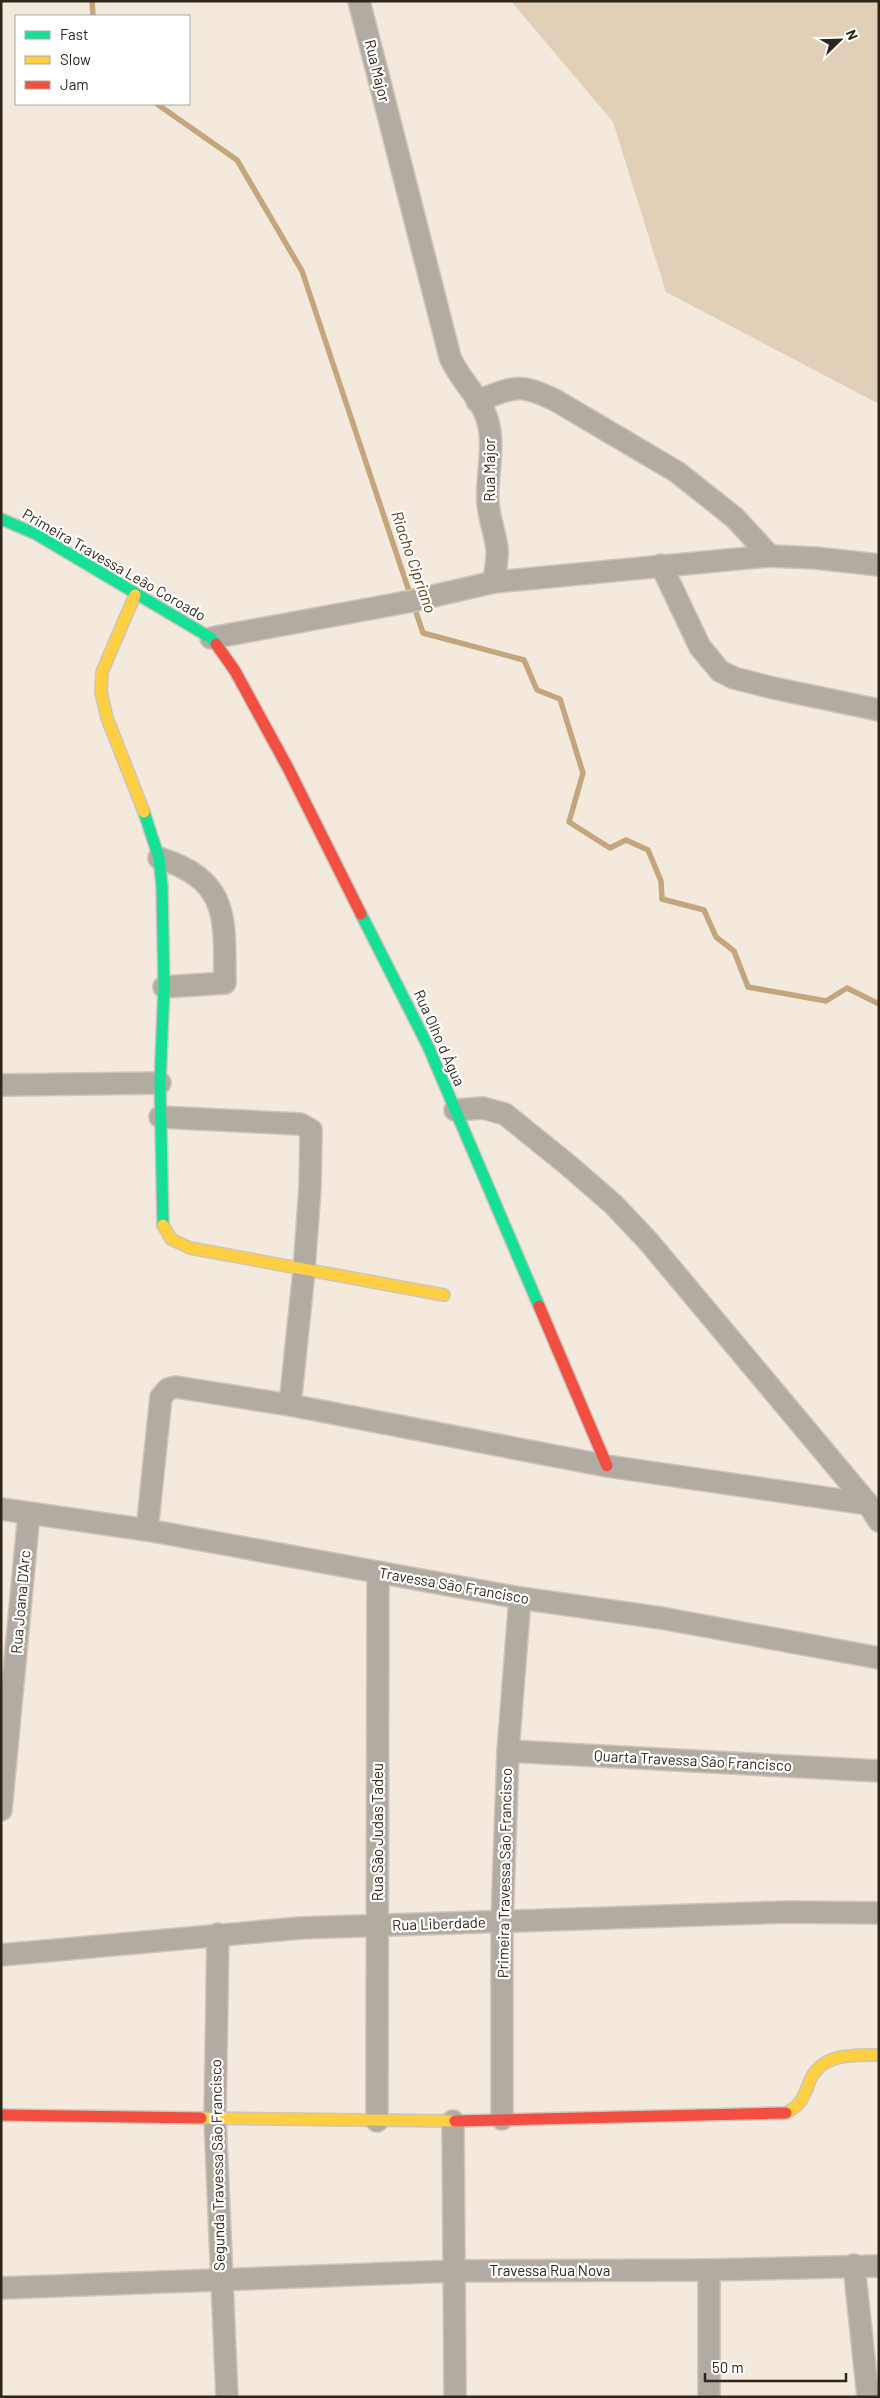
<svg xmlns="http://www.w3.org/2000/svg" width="880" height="2398" viewBox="0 0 880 2398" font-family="Barlow,sans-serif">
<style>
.green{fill:#e1cfb7}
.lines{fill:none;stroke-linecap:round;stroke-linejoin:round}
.stream{stroke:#c3a67e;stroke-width:5.5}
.street-casing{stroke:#cec5bb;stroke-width:24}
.fast-casing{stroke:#cec5bb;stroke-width:14}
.slow-casing{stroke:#cec5bb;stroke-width:14}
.jam-casing{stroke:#cec5bb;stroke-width:14}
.street{stroke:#b2aba2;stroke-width:21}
.fast{stroke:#16e098;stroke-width:11}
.slow{stroke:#ffcf43;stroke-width:11}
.jam{stroke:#f24e42;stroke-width:11}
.labels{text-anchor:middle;stroke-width:4.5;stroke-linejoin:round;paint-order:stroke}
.street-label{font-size:15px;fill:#2f261a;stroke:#fff}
.water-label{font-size:16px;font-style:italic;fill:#593e14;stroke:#fff}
</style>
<rect width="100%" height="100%" fill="#f3e9dc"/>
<!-- green -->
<polygon class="green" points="511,1 879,1 879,404 666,292 613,122"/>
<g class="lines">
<!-- stream -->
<g class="stream">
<polyline points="92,1 93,16"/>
<polyline points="157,104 237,160 302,271 423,633 524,660 537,690 560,699 583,773 569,822 610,848 626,840 648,850 661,881 662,899 704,910 716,937 734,951 748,987 826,1001 847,988 879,1004"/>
</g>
<defs>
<g id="street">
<path d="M477,401C515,387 518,382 555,400L677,472L735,518L770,556"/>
<polyline points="661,565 700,647 720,671 734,678 773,688 879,710"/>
<polyline points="494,582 770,556 815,558 879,565"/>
<path d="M211,638L412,601L494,582C495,571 498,559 497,548C495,533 489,518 488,503C486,477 495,447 488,422C482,398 459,380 450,357L359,1"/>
<path d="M159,858C231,881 224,919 225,983L164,987"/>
<polyline points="3,1085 160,1083"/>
<polyline points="455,1110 483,1108 505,1114 568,1165 613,1204 648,1241 868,1504 879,1521"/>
<polyline points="160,1117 300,1124 311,1130 310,1187 304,1271 290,1405"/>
<polyline points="1,1509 147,1530 520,1598 661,1618 879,1658"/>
<polyline points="147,1530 161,1397 168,1389 176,1387 290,1405 607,1466 868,1504"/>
<polyline points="508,1751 879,1771"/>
<polyline points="1,1810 29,1513"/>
<polyline points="218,1934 215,2119 227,2397"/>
<polyline points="1,1955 300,1928 787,1912 879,1913"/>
<polyline points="502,2119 502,1922 508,1751 520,1598"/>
<polyline points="377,2121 378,1572"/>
<polyline points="453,2121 455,2397"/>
<polyline points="854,2265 868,2397"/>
<polyline points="709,2270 709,2397"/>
<polyline points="1,2288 454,2271 709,2270 879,2266"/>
</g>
<g id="fast">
<polyline points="1,519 36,534 211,638 216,644"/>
<polyline points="144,812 159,858 162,886 164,987 160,1083 163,1225"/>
<polyline points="361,914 428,1046 539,1306"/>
</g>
<g id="slow">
<polyline points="135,595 102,672 101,692 107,718 144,812"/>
<polyline points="163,1225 171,1239 190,1248 444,1295"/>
<path d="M786,2113C800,2106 804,2097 809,2083C820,2053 851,2055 879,2055"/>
<polyline points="201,2118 455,2121"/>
</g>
<g id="jam">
<polyline points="216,644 235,671 288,768 361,914"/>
<polyline points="539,1306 607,1466"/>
<polyline points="1,2115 201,2118"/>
<polyline points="455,2121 786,2113"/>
</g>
</defs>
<!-- street casing -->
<use href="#street" class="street-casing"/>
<!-- fast casing -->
<use href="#fast" class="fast-casing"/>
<!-- slow casing -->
<use href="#slow" class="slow-casing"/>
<!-- jam casing -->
<use href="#jam" class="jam-casing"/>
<!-- street -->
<use href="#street" class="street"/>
<!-- fast -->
<use href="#fast" class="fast"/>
<!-- slow -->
<use href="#slow" class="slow"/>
<!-- jam -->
<use href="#jam" class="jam"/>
</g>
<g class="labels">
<!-- street labels -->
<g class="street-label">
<text transform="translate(377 71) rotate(76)" y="5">Rua Major</text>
<text transform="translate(490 470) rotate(-90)" y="5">Rua Major</text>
<text transform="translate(114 565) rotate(30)" y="5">Primeira Travessa Leão Coroado</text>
<text transform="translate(439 1038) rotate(66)" y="5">Rua Olho d Água</text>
<text transform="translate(454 1586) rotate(10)" y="5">Travessa São Francisco</text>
<text transform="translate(21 1602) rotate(-85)" y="5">Rua Joana D'Arc</text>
<text transform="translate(693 1761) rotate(3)" y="5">Quarta Travessa São Francisco</text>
<text transform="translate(378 1832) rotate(-90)" y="5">Rua São Judas Tadeu</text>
<text transform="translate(505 1873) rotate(-89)" y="5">Primeira Travessa São Francisco</text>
<text transform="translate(439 1924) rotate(-2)" y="5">Rua Liberdade</text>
<text transform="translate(218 2165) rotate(-91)" y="5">Segunda Travessa São Francisco</text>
<text x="550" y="2276">Travessa Rua Nova</text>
</g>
<!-- water labels -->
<g class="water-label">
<text transform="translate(414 562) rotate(71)" y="6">Riacho Cipriano</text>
</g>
</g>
<!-- border -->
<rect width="880" height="2398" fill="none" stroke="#2f261a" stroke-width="5"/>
<!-- legend -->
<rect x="15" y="15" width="175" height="90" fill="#ffffff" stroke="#aca8a3"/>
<rect x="25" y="31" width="25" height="8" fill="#16e098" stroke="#aca8a3"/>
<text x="60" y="40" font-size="15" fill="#2f261a">Fast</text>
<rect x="25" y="56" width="25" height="8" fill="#ffcf43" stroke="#aca8a3"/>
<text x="60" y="65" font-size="15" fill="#2f261a">Slow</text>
<rect x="25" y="81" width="25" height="8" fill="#f24e42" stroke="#aca8a3"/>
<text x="60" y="90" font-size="15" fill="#2f261a">Jam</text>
<!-- north arrow -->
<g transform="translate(840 40) rotate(67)" stroke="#ffffff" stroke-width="4" paint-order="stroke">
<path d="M0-4L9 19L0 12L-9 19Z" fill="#2f261a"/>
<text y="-8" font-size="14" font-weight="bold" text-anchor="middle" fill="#2f261a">N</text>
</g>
<!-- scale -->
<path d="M705 2373v8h141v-8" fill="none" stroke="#2f261a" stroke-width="2.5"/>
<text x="712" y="2373" font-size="15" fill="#2f261a" stroke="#ffffff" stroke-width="4" paint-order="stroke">50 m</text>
</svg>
